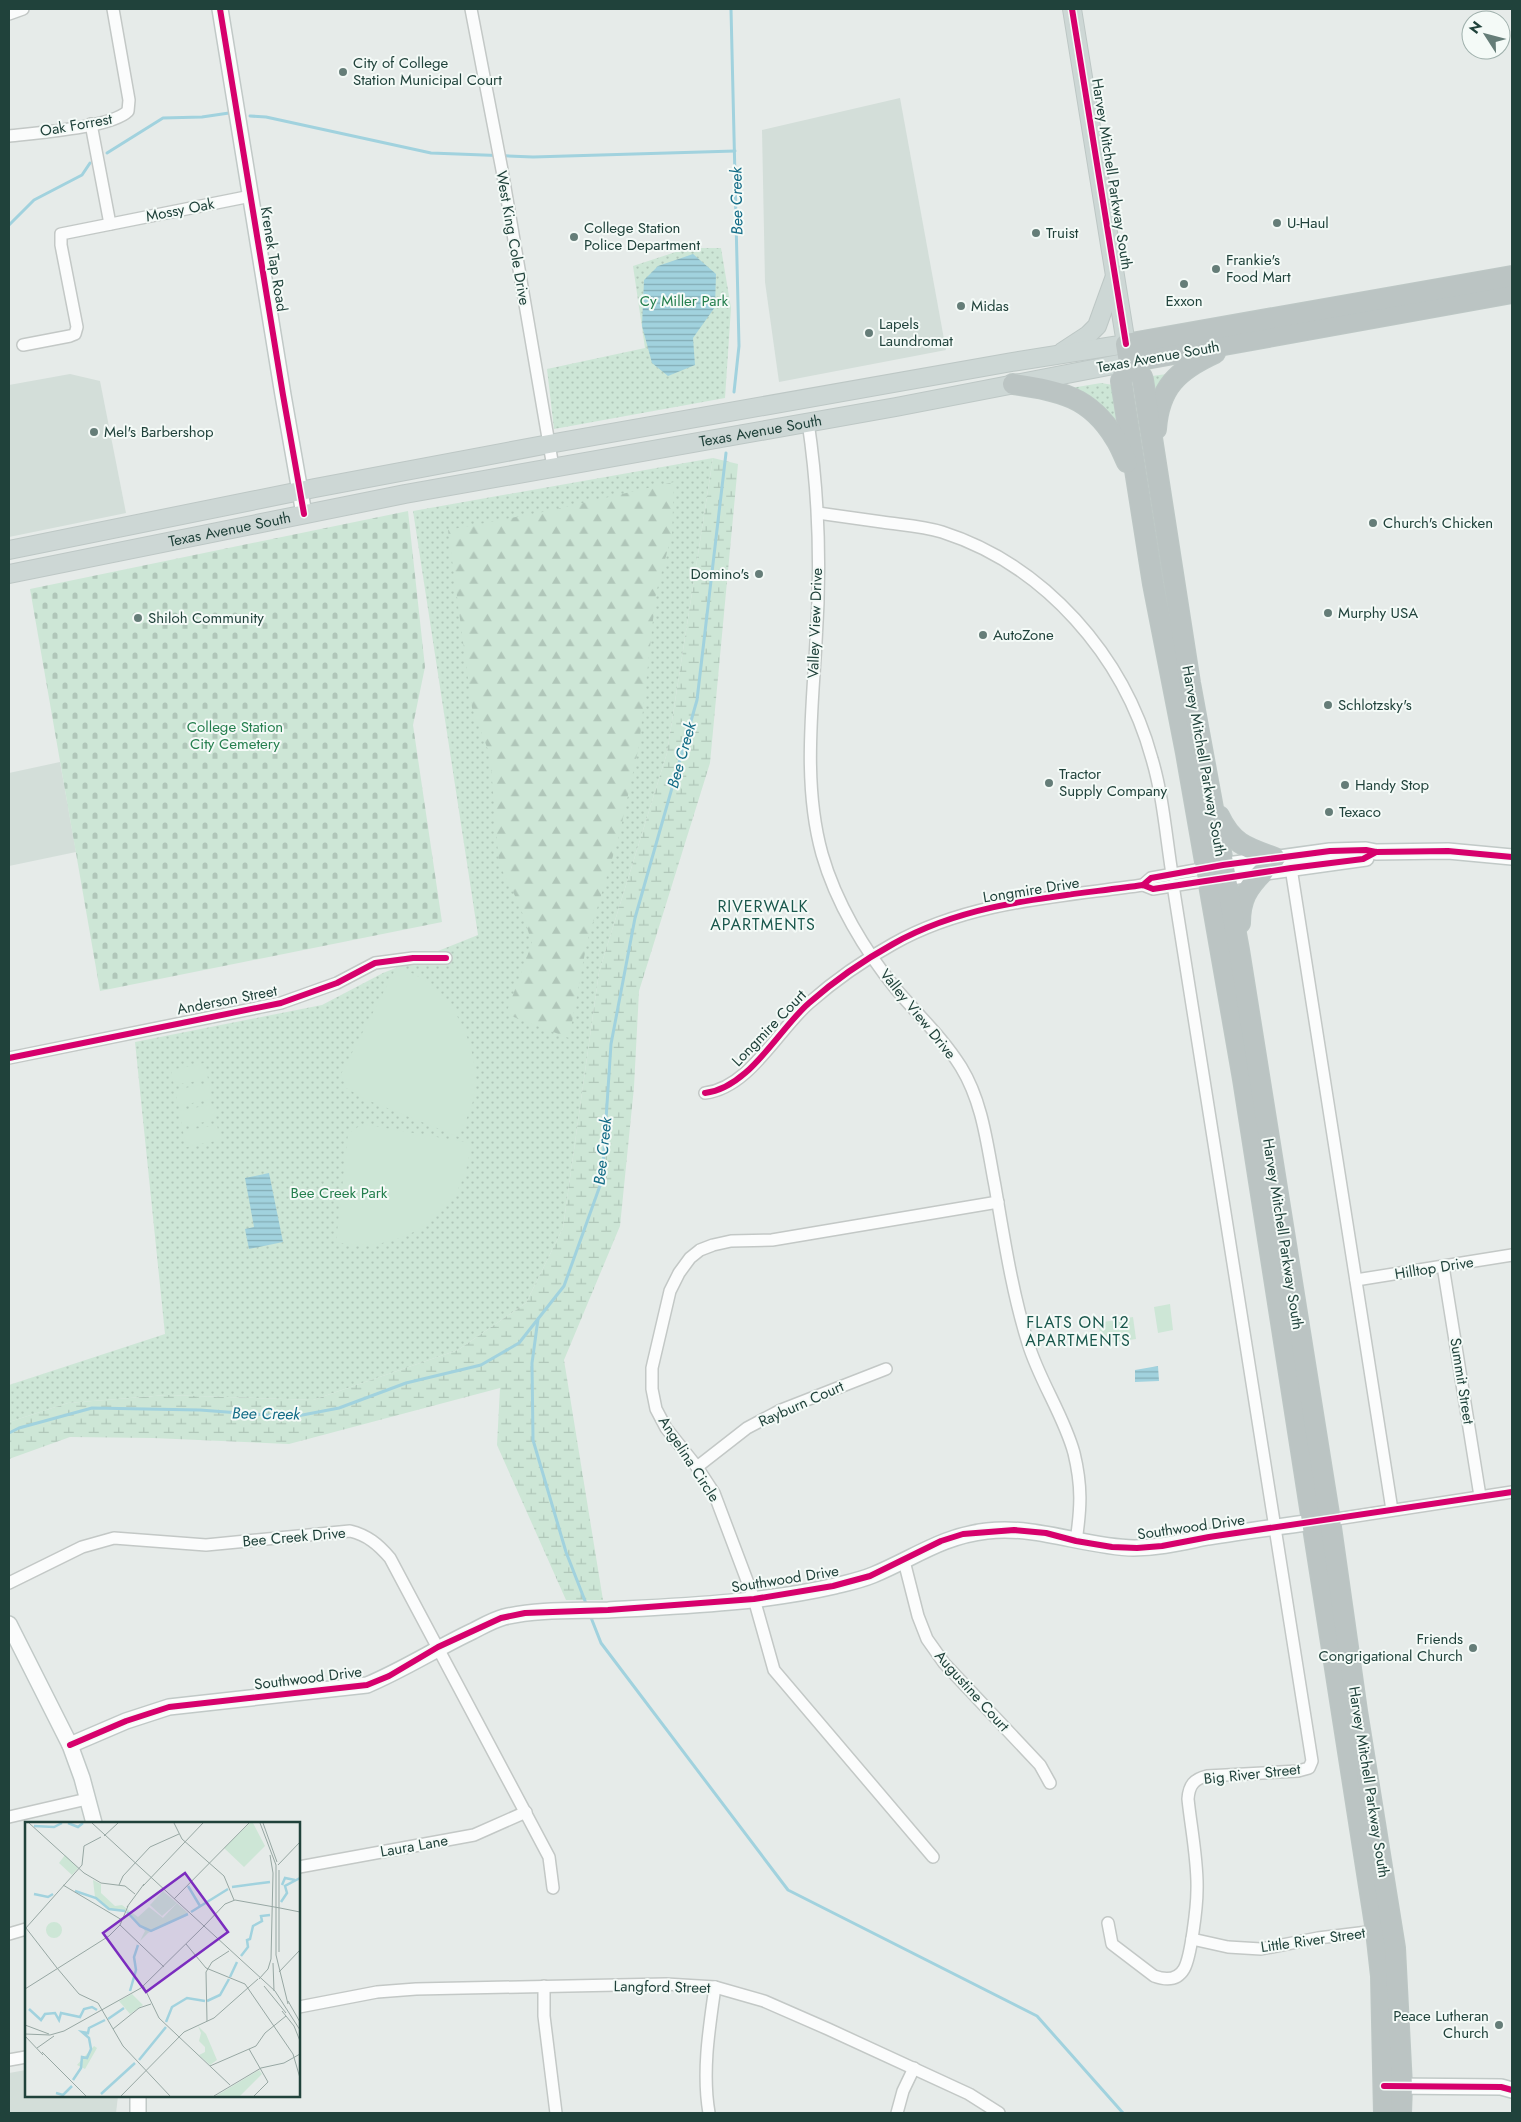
<svg xmlns="http://www.w3.org/2000/svg" width="1521" height="2122" viewBox="0 0 1521 2122" font-family="Jost,sans-serif">
<style>
.built{fill:#d3ded9}
.grass{fill:url(#grass-dots)}
.forest{fill:url(#forest-firs)}
.wetland{fill:url(#wetland-marsh)}
.cemetery{fill:url(#cemetery-stones)}
.garden{fill:#cde6d6}
.water{fill:url(#water-rules)}
.lines{fill:none;stroke-linecap:round;stroke-linejoin:round}
.stream{stroke:#a1d2de;stroke-width:3}
.street-casing{stroke:#c3c8c6;stroke-width:14}
.secondary-casing{stroke:#c1c9c7;stroke-width:18}
.primary-casing{stroke:#bdc7c5;stroke-width:20}
.highway-casing{stroke:#bdc7c5;stroke-width:22}
.street{stroke:#fbfcfc;stroke-width:11}
.secondary{stroke:#fbfcfc;stroke-width:15}
.primary{stroke:#cdd7d5;stroke-width:18}
.highway{stroke:#bbc4c3;stroke-width:20}
.cycleway-casing{stroke:#f4faf7;stroke-width:9}
.cycleway{stroke:#d6006c;stroke-width:6}
.poi-dot{fill:#657d78;stroke:#f4faf7;stroke-width:2}
.labels{text-anchor:middle;stroke-width:4;stroke-linejoin:round;paint-order:stroke}
.poi-label{font-size:15px;fill:#20423b;stroke:#f4faf7;text-anchor:start}
.street-label{font-size:15px;fill:#20423b;stroke:#f4faf7}
.park-label{font-size:15px;fill:#257f4e;stroke:#f4faf7}
.water-label{font-size:16px;font-style:italic;fill:#126b86;stroke:#f4faf7}
.neighbourhood-label{font-size:16px;letter-spacing:1px;fill:#19574c;stroke:#f4faf7}
.inset-river{fill:none;stroke:#a1d2de;stroke-width:2.5}
.inset-road{fill:none;stroke:#97a7a3;stroke-width:1}
.view{fill:#7b2cbf;fill-opacity:0.15;stroke:#7b2cbf;stroke-width:2.5}
.inset-edge{fill:none;stroke:#20423b;stroke-width:2.5}
</style>
<defs>
<pattern id="grass-dots" width="8" height="8" patternUnits="userSpaceOnUse" patternTransform="scale(1.25)"><rect width="8" height="8" fill="#cde6d6"/><path d="M2 2h.1M6 6h.1" fill="none" stroke="#b0c6b9" stroke-width="1.8" stroke-linecap="round"/></pattern>
<pattern id="forest-firs" width="22" height="20" patternUnits="userSpaceOnUse" patternTransform="scale(1.25)"><rect width="22" height="20" fill="#cde6d6"/><path d="M5 1l3.5 6h-7zM16 11l3.5 6h-7z" fill="#b0c6b9"/></pattern>
<pattern id="wetland-marsh" width="20" height="14" patternUnits="userSpaceOnUse" patternTransform="scale(1.25)"><rect width="20" height="14" fill="#cde6d6"/><path d="M1 5h8M5 5V1M11 12h8M15 12V8" fill="none" stroke="#b0c6b9"/></pattern>
<pattern id="cemetery-stones" width="16" height="16" patternUnits="userSpaceOnUse" patternTransform="scale(1.25)"><rect width="16" height="16" fill="#cde6d6"/><path d="M2 7V4a2 2 0 0 1 4 0v3zM10 15v-3a2 2 0 0 1 4 0v3z" fill="#b0c6b9"/></pattern>
<pattern id="water-rules" width="6" height="5" patternUnits="userSpaceOnUse" patternTransform="scale(1.25)"><rect width="6" height="5" fill="#a1d2de"/><path d="M0 2.5h6" fill="none" stroke="#83acb5"/></pattern>
</defs>
<rect width="100%" height="100%" fill="#e6ebe9"/>
<!-- built -->
<g class="built">
<polygon points="900,98 946,350 779,382 765,282 762,130"/>
<polygon points="70,374 100,381 126,513 9,537 9,385"/>
<polygon points="60,762 76,852 9,866 9,773"/>
<polygon points="26,2070 26,2096 118,2096 116,2113 9,2113 9,2073"/>
</g>
<!-- grass -->
<g class="grass">
<polygon points="688,248 721,248 731,308 725,398 554,429 547,369 645,348 633,266"/>
<polygon points="1167,374 1155,404 1152,376"/>
<polygon points="1101,383 1113,385 1122,437 1071,388"/>
<polygon points="713,458 667,753 599,972 563,1228 526,1303 458,1350 313,1400 167,1395 68,1403 9,1422 9,1385 165,1334 135,1042 322,1005 383,973 478,935 413,511"/>
</g>
<!-- forest -->
<polygon class="forest" points="674,482 672,534 656,593 639,746 619,836 587,942 569,1038 506,1014 532,943 520,906 499,864 490,755 472,708 448,530 548,511"/>
<!-- wetland -->
<polygon class="wetland" points="713,458 738,464 710,763 639,991 634,1087 620,1226 564,1360 603,1600 566,1600 497,1445 500,1388 289,1444 153,1438 70,1437 9,1459 9,1422 68,1403 167,1395 313,1400 458,1350 526,1303 563,1228 599,972 667,753"/>
<!-- cemetery -->
<polygon class="cemetery" points="408,511 425,667 413,725 442,922 100,991 30,589"/>
<!-- garden -->
<g class="garden">
<path d="M397,966C410,972 425,979 436,989C464,1016 482,1062 473,1101C470,1113 463,1125 459,1137L367,1100L346,1088L341,1074Z"/>
<polygon points="205,1063 208,1079 174,1085 171,1070"/>
<polygon points="209,1083 212,1099 178,1106 175,1090"/>
<polygon points="213,1104 216,1120 182,1126 179,1111"/>
<path d="M362,1124L471,1143C469,1161 465,1179 455,1194C430,1233 382,1253 336,1242L348,1134Z"/>
<polygon points="217,1125 220,1140 186,1147 183,1131"/>
<polygon points="1170,1304 1173,1330 1158,1333 1154,1307"/>
<polygon points="1133,1317 1136,1339 1102,1344 1098,1323"/>
</g>
<!-- water -->
<g class="water">
<polygon points="693,254 716,274 715,307 693,338 695,365 668,376 652,363 642,326 644,280 658,266"/>
<polygon points="269,1173 283,1242 249,1249 245,1229 254,1227 245,1178"/>
<polygon points="1158,1366 1159,1381 1135,1382 1135,1370"/>
</g>
<g class="lines">
<!-- stream -->
<g class="stream">
<polyline points="731,9 739,346 734,392"/>
<polyline points="250,116 266,117 431,153 533,157 735,151"/>
<polyline points="107,153 163,118 202,117 229,113"/>
<polyline points="9,225 34,200 82,175 90,163"/>
<polyline points="538,1319 532,1363 533,1440 566,1552 587,1606"/>
<polyline points="9,1433 19,1428 92,1408 200,1410 292,1417 339,1408 406,1383 481,1365 519,1343 564,1286 602,1180 611,1044 635,918 697,700 726,453"/>
<polyline points="590,1615 601,1643 788,1890 1037,2016 1123,2113"/>
</g>
<defs>
<g id="street">
<polyline points="471,9 502,170 553,467"/>
<polyline points="9,14 23,9"/>
<polyline points="91,124 110,224"/>
<path d="M9,136C34,133 111,128 128,111L129,100L113,9"/>
<polyline points="23,345 70,336 75,334 77,327 61,245 61,234 251,196"/>
<path d="M808,422C819,495 821,568 816,642C812,712 803,786 822,854C836,903 865,951 896,989C918,1015 943,1038 961,1067C983,1103 987,1145 995,1186C1004,1238 1012,1292 1028,1343C1039,1380 1064,1416 1074,1453C1082,1486 1081,1508 1076,1541"/>
<path d="M818,513C840,516 861,519 882,522C902,525 922,526 942,532C1045,565 1124,656 1152,759C1163,796 1166,836 1172,874"/>
<polyline points="1291,868 1392,1510"/>
<polyline points="1143,885 1151,878 1207,868"/>
<polyline points="9,1058 281,1003 337,983 375,963 413,958 446,958"/>
<path d="M705,1093C749,1088 778,1030 809,1003C834,981 864,960 893,944C969,901 1059,897 1143,885L1153,889L1209,880"/>
<polyline points="1443,1266 1480,1496"/>
<polyline points="1356,1280 1512,1255"/>
<polyline points="697,1467 747,1428 781,1410 886,1369"/>
<polyline points="1330,1520 1512,1492"/>
<polyline points="904,1561 918,1616 927,1639 944,1663 1040,1765 1050,1783"/>
<path d="M9,1583L82,1547L114,1538L206,1545L350,1531C367,1535 378,1544 390,1558L549,1857L553,1888"/>
<polyline points="9,1817 87,1799"/>
<polyline points="933,1857 774,1670 754,1599 714,1493 697,1467 666,1428 656,1409 652,1389 652,1368 670,1291 679,1273 690,1258 700,1250 713,1245 731,1241 772,1240 998,1202"/>
<polyline points="299,1867 474,1835 526,1812"/>
<path d="M1108,1923L1112,1944L1154,1976C1165,1980 1177,1981 1184,1969C1191,1957 1197,1906 1197,1890C1198,1862 1191,1828 1188,1799C1189,1785 1194,1779 1207,1776L1298,1771L1309,1768L1312,1761L1173,885"/>
<polyline points="9,1934 26,1929"/>
<polyline points="1192,1939 1228,1947 1261,1949 1318,1938 1376,1931"/>
<polyline points="544,1986 544,2016 556,2113"/>
<polyline points="299,2007 377,1992 416,1989 666,1984 715,1987 764,2001 828,2029 969,2094 999,2113"/>
<polyline points="9,2060 26,2057"/>
<path d="M709,2113C702,2072 709,2029 715,1987"/>
<polyline points="897,2113 903,2091 914,2068"/>
</g>
<g id="secondary">
<polyline points="220,9 283,395 304,514"/>
<polyline points="1213,867 1330,851 1366,850 1376,852 1448,851 1512,857"/>
<polyline points="1216,879 1366,858"/>
<polyline points="9,1624 70,1745 82,1778 94,1823"/>
<path d="M70,1745L126,1721L169,1707L367,1685C403,1670 437,1648 473,1631C483,1626 493,1620 504,1617C538,1609 574,1611 608,1610C683,1606 761,1603 835,1586C847,1583 861,1580 873,1575C914,1558 942,1536 987,1531C1037,1525 1085,1547 1134,1548C1160,1548 1183,1542 1208,1537C1245,1531 1283,1526 1321,1521"/>
<polyline points="1392,2086 1501,2087 1512,2090"/>
<polyline points="138,2113 138,2096"/>
</g>
<g id="primary">
<polyline points="1062,352 1088,335 1097,326 1114,279"/>
<polyline points="9,550 315,488 549,444 1012,362 1126,344 1072,9"/>
<path id="s1" d="M9,574L405,494L896,407L1129,362"/>
</g>
<g id="highway">
<polyline points="1129,362 1121,381 1153,584 1186,753 1243,1079 1376,1931 1381,1976 1384,2113"/>
<polyline points="1129,362 1512,293"/>
<path d="M1013,384C1058,391 1089,395 1115,438C1120,445 1123,454 1127,462"/>
<path d="M1156,429C1159,387 1178,370 1215,353"/>
<path d="M1219,816C1232,844 1247,848 1275,858"/>
<path d="M1240,923C1240,900 1247,888 1263,872"/>
<polyline points="1401,2113 1402,2086 1395,1948 1357,1711 1330,1520 1239,950 1190,683 1143,380 1142,377 1129,362 1126,344 1512,276"/>
</g>
</defs>
<!-- street casing -->
<use href="#street" class="street-casing"/>
<!-- secondary casing -->
<use href="#secondary" class="secondary-casing"/>
<!-- primary casing -->
<use href="#primary" class="primary-casing"/>
<!-- highway casing -->
<use href="#highway" class="highway-casing"/>
<!-- street -->
<use href="#street" class="street"/>
<!-- secondary -->
<use href="#secondary" class="secondary"/>
<!-- primary -->
<use href="#primary" class="primary"/>
<!-- highway -->
<use href="#highway" class="highway"/>
<defs>
<g id="cycleway">
<polyline points="220,9 283,395 304,514"/>
<polyline points="1072,9 1126,344"/>
<polyline points="1143,885 1151,878 1223,865 1330,851 1366,850 1376,852 1448,851 1512,857"/>
<polyline points="9,1058 281,1003 337,983 375,963 413,958 446,958"/>
<path d="M705,1093C749,1088 778,1030 809,1003C834,981 864,960 893,944C969,901 1059,897 1143,885L1153,889L1291,868L1363,859L1376,852"/>
<polyline points="70,1745 126,1721 169,1707 367,1685 389,1676 438,1647 501,1618 525,1613 608,1610 754,1599 833,1586 870,1576 941,1541 963,1534 1014,1530 1046,1533 1076,1541 1112,1547 1137,1548 1162,1546 1209,1537 1512,1492"/>
<polyline points="1384,2086 1501,2087 1512,2090"/>
</g>
</defs>
<!-- cycleway casing -->
<use href="#cycleway" class="cycleway-casing"/>
<!-- cycleway -->
<use href="#cycleway" class="cycleway"/>
</g>
<!-- markers -->
<g class="poi-dot">
<circle cx="343" cy="72" r="5"/>
<circle cx="1277" cy="223" r="5"/>
<circle cx="1036" cy="233" r="5"/>
<circle cx="574" cy="237" r="5"/>
<circle cx="1216" cy="269" r="5"/>
<circle cx="1184" cy="284" r="5"/>
<circle cx="961" cy="306" r="5"/>
<circle cx="869" cy="333" r="5"/>
<circle cx="94" cy="432" r="5"/>
<circle cx="1373" cy="523" r="5"/>
<circle cx="759" cy="574" r="5"/>
<circle cx="1328" cy="613" r="5"/>
<circle cx="138" cy="618" r="5"/>
<circle cx="983" cy="635" r="5"/>
<circle cx="1328" cy="705" r="5"/>
<circle cx="1049" cy="783" r="5"/>
<circle cx="1345" cy="785" r="5"/>
<circle cx="1329" cy="812" r="5"/>
<circle cx="1473" cy="1648" r="5"/>
<circle cx="1499" cy="2025" r="5"/>
</g>
<g class="labels">
<!-- poi labels -->
<g class="poi-label">
<text x="353" y="68">City of College<tspan x="353" dy="17">Station Municipal Court</tspan></text>
<text x="1287" y="228">U-Haul</text>
<text x="584" y="233">College Station<tspan x="584" dy="17">Police Department</tspan></text>
<text x="1046" y="238">Truist</text>
<text x="1226" y="265">Frankie's<tspan x="1226" dy="17">Food Mart</tspan></text>
<text x="1184" y="306" text-anchor="middle">Exxon</text>
<text x="971" y="311">Midas</text>
<text x="879" y="329">Lapels<tspan x="879" dy="17">Laundromat</tspan></text>
<text x="104" y="437">Mel's Barbershop</text>
<text x="1383" y="528">Church's Chicken</text>
<text x="749" y="579" text-anchor="end">Domino's</text>
<text x="1338" y="618">Murphy USA</text>
<text x="148" y="623">Shiloh Community</text>
<text x="993" y="640">AutoZone</text>
<text x="1338" y="710">Schlotzsky's</text>
<text x="1059" y="779">Tractor<tspan x="1059" dy="17">Supply Company</tspan></text>
<text x="1355" y="790">Handy Stop</text>
<text x="1339" y="817">Texaco</text>
<text x="1463" y="1644" text-anchor="end">Friends<tspan x="1463" dy="17">Congrigational Church</tspan></text>
<text x="1489" y="2021" text-anchor="end">Peace Lutheran<tspan x="1489" dy="17">Church</tspan></text>
</g>
<!-- street labels -->
<g class="street-label">
<text transform="translate(76 125) rotate(-10)" y="5">Oak Forrest</text>
<text transform="translate(1112 174) rotate(81)" y="5">Harvey Mitchell Parkway South</text>
<text transform="translate(180 210) rotate(-11)" y="5">Mossy Oak</text>
<text transform="translate(513 238) rotate(80)" y="5">West King Cole Drive</text>
<text transform="translate(274 259) rotate(81)" y="5">Krenek Tap Road</text>
<text transform="translate(1158 357) rotate(-10)" y="5">Texas Avenue South</text>
<text dy="5" stroke="none"><textPath href="#s1" startOffset="765">Texas Avenue South</textPath></text>
<text dy="5" stroke="none"><textPath href="#s1" startOffset="225">Texas Avenue South</textPath></text>
<text transform="translate(815 623) rotate(-88)" y="5">Valley View Drive</text>
<text transform="translate(1204 761) rotate(80)" y="5">Harvey Mitchell Parkway South</text>
<text transform="translate(1031 890) rotate(-9)" y="5">Longmire Drive</text>
<text transform="translate(227 1000) rotate(-11)" y="5">Anderson Street</text>
<text transform="translate(918 1014) rotate(51)" y="5">Valley View Drive</text>
<text transform="translate(769 1028) rotate(-46)" y="5">Longmire Court</text>
<text transform="translate(1283 1234) rotate(81)" y="5">Harvey Mitchell Parkway South</text>
<text transform="translate(1434 1268) rotate(-9)" y="5">Hilltop Drive</text>
<text transform="translate(1462 1381) rotate(81)" y="5">Summit Street</text>
<text transform="translate(801 1404) rotate(-24)" y="5">Rayburn Court</text>
<text transform="translate(689 1459) rotate(57)" y="5">Angelina Circle</text>
<text transform="translate(1191 1527) rotate(-8)" y="5">Southwood Drive</text>
<text transform="translate(294 1537) rotate(-5)" y="5">Bee Creek Drive</text>
<text transform="translate(785 1579) rotate(-9)" y="5">Southwood Drive</text>
<text transform="translate(308 1678) rotate(-7)" y="5">Southwood Drive</text>
<text transform="translate(972 1691) rotate(48)" y="5">Augustine Court</text>
<text transform="translate(1252 1774) rotate(-6)" y="5">Big River Street</text>
<text transform="translate(1369 1782) rotate(81)" y="5">Harvey Mitchell Parkway South</text>
<text transform="translate(414 1846) rotate(-10)" y="5">Laura Lane</text>
<text transform="translate(1313 1940) rotate(-8)" y="5">Little River Street</text>
<text transform="translate(662 1987) rotate(1)" y="5">Langford Street</text>
</g>
<!-- park labels -->
<g class="park-label">
<text x="684" y="306">Cy Miller Park</text>
<text x="235" y="732">College Station<tspan x="235" dy="17">City Cemetery</tspan></text>
<text x="339" y="1198">Bee Creek Park</text>
</g>
<!-- water labels -->
<g class="water-label">
<text transform="translate(736 201) rotate(-91)" y="6">Bee Creek</text>
<text transform="translate(681 755) rotate(-74)" y="6">Bee Creek</text>
<text transform="translate(602 1151) rotate(-84)" y="6">Bee Creek</text>
<text transform="translate(266 1413) rotate(1)" y="6">Bee Creek</text>
</g>
<!-- neighbourhood labels -->
<g class="neighbourhood-label">
<text x="763" y="912">RIVERWALK<tspan x="763" dy="18">APARTMENTS</tspan></text>
<text x="1078" y="1328">FLATS ON 12<tspan x="1078" dy="18">APARTMENTS</tspan></text>
</g>
</g>
<!-- overview -->
<g transform="translate(25 1822)">
<rect width="275" height="275" fill="#e6ebe9"/>
<path d="M225,1H228L240,24L219,45L199,26ZM40,33L53,46L47,53L34,41ZM68,58L76,62V71L90,84L97,83L113,95L124,85L138,96L152,81L163,91L129,107H121L100,88L84,87L70,75ZM21 108a8 8 0 1 1 16 0a8 8 0 1 1-16 0ZM107,172L118,183L105,192L94,179ZM173,204L181,212L192,238L185,243L174,233L180,230V225L174,219L176,211ZM69,224L72,226L60,247L52,243ZM234,248L237,252L215,274H191Z" fill="#cde6d6"/>
<path d="M152,83L161,91L136,102L135,99Z" fill="#cde6d6"/>
<path d="M103,89L125,108L163,93L123,111L115,119L120,109Z" fill="#cde6d6"/>
<path d="M138,69L152,81L137,94L125,83Z" fill="#cde6d6"/>
<path class="inset-river" d="M43,1L53,5L58,1M9,4L29,5L37,1M257,63L260,56L270,58M163,64L175,84M207,65L245,60M50,69L71,76L84,87L100,89M9,72L23,75L28,72M256,80L262,71L260,64L275,56M102,90L115,104L126,109L163,92M166,90L203,67M216,134L223,125L222,118L225,117L228,104L237,99L236,94L245,93M205,155L212,140M105,169L111,148L109,135L113,123M182,179L195,173L204,157M4,187L16,198L20,192L30,191L34,198L36,191L55,195L59,187L67,185L72,188M83,197L99,186M141,200L147,185L162,176L180,179M114,238L141,205M48,258L56,246L57,235L62,236L66,227L64,216L57,210L63,211L64,206L80,198M31,271L38,273L47,264M76,272L110,241"/>
<path class="inset-road" d="M4,1L59,51L76,61L100,64L110,72M67,1L179,104L200,82L210,78L255,86M149,1L157,17L199,54L209,78M235,1L251,43V133L263,182M238,1L252,40M79,14L93,1M253,43L275,20M254,48V130M38,63L97,98M94,63L98,54L125,25L154,12M118,64L178,1M149,77L224,1M102,85L119,62M255,86L275,90M95,103L139,145M1,106L32,146M0,107L57,43L59,24L76,15M161,122L181,146L220,162L268,232L275,256M248,141L249,169M32,146L54,172L73,181L98,224L145,274M254,150L275,128M234,157L243,147L246,137L248,51L245,33M118,163L134,196L205,263M239,164L261,191M0,167L84,114L95,103L103,84M263,179L275,200M257,189L269,204L275,219M182,199L181,150L187,140L204,129M0,203L24,212M88,207L114,186L126,182M0,212L25,213L39,209L116,166L179,104L250,169L275,208M0,214L18,233M12,226L29,214M224,227L243,260L229,274M17,230L61,274M185,244L231,224L240,211L261,194M96,274L159,210L189,196L233,157M189,274L236,246L259,241L275,232"/>
<path class="view" d="M160,51L203,110L121,170L78,111Z"/>
<rect width="275" height="275" class="inset-edge"/>
</g>
<!-- border -->
<rect width="1521" height="2122" fill="none" stroke="#20423b" stroke-width="20"/>
<!-- north arrow -->
<g transform="translate(1486 35) rotate(306)"><circle r="24" fill="#f4faf7" stroke="#9fb0ac"/>
<path d="M0-4L9 19L0 12L-9 19Z" fill="#657d78"/>
<text y="-8" font-size="14" font-weight="bold" text-anchor="middle" fill="#20423b">N</text>
</g>
</svg>
